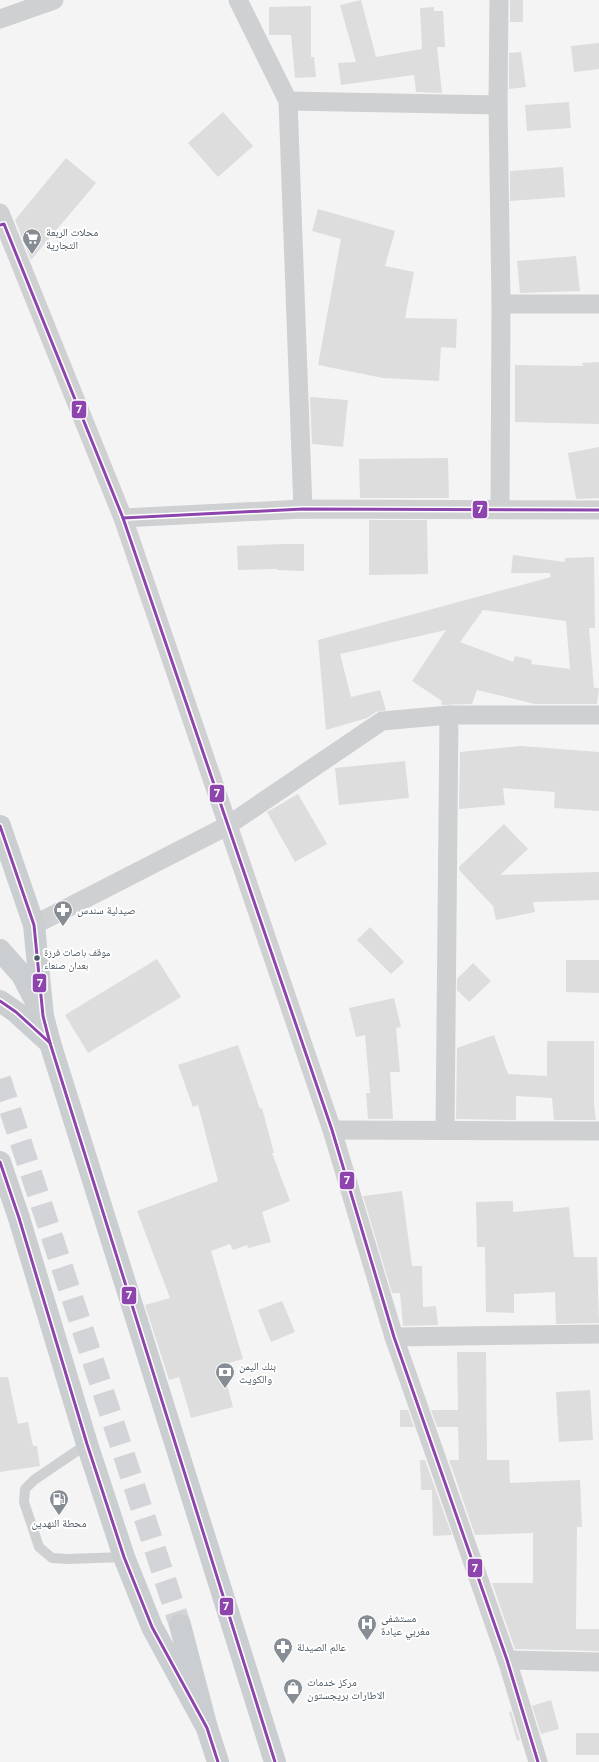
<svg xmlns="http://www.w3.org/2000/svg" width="599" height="1762" viewBox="0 0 599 1762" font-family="'Noto Sans','Noto Naskh Arabic',sans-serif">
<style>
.building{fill:#ddddde;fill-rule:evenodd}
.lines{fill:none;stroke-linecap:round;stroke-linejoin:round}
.primary-tunnel{stroke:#d2d4d7;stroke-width:22;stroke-dasharray:22 11;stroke-linecap:butt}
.lane{stroke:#ced0d2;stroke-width:10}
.street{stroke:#ced0d2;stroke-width:19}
.primary{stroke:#caced1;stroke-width:22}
.bus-1-casing{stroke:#fff;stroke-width:6}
.bus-1{stroke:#8e44ad;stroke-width:3}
.bus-dot{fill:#4a5661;stroke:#fff;stroke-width:1.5}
.labels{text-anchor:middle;stroke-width:4;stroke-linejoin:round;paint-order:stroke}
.bus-label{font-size:10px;fill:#4a5661;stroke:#fff;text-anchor:start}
.poi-label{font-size:11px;fill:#4a5661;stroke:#fff;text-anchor:start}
.line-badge{stroke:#fff;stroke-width:1.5}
.badge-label{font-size:11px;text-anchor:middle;font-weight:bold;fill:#fff}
</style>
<rect width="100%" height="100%" fill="#f4f4f4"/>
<!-- building -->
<g class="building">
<polygon points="361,0 376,57 422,49 420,8 434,7 434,11 443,11 445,47 437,47 442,93 416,92 414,75 341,85 338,63 356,62 340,5"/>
<rect x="510" y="0" width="13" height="22"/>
<polygon points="311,6 311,57 314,57 316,77 295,78 291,35 269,35 269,7"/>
<polygon points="599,43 599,69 574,72 571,46"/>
<polygon points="521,52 526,87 509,89 509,53"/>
<polygon points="569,102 571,128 527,131 525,105"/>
<polygon points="223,112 253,146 218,177 188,143"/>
<polygon points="66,158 96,183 31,260 15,220"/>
<polygon points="563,167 565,197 510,201 510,171"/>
<polygon points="318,209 395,231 385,266 414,272 405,318 457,319 456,348 441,347 439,381 383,378 318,365 341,239 312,231"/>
<polygon points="576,256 580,291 520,293 517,261"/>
<polygon points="599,362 599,424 515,422 515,365 583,366 582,363"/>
<polygon points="310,397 348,400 343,447 312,444"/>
<polygon points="599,447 599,498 576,499 568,453"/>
<polygon points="448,458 449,498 360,498 359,459"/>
<polygon points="369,520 427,520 428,574 369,575"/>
<polygon points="282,544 304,544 304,571 277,570 277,569 238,570 237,546"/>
<path d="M513,555L565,562V558L594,557L595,628H589L594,688H599L597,704H535L477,690L472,704L441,705L442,701L412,681L446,630L340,654L351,697L380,690L386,710L376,712L367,718L326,730L318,640L551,577L550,573H511ZM483,610L566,621L570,669L531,664L532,660L515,656L513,662L460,642Z"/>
<polygon points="521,746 599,752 599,811 554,808 555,792 503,788 505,805 459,809 460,752"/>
<polygon points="405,761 409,798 339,805 335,768"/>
<polygon points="298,794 327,844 295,862 267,812"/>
<polygon points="504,824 528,849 500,875 599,872 599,900 533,902 535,912 496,920 493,906 459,870 459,867"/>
<polygon points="370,927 404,962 391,974 357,940"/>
<polygon points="157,959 181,997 88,1053 65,1015"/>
<polygon points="566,960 599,960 599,993 566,992"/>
<polygon points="473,963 491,981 469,1002 457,990 457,979"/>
<polygon points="394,998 401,1027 396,1028 400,1072 390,1072 393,1119 368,1119 366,1093 370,1093 365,1035 356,1037 349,1008"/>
<polygon points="494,1035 508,1074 547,1076 547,1041 594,1041 594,1105 596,1120 554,1120 552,1098 516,1096 516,1120 456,1119 457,1048"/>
<polygon points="238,1045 260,1109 262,1108 274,1153 272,1153 290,1201 262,1212 271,1242 248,1248 247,1245 233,1250 230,1244 211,1251 243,1359 222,1365 233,1407 191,1418 179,1377 169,1380 145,1305 170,1298 137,1211 218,1181 198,1105 193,1107 178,1065"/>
<polygon points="402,1191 412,1266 422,1266 423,1307 436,1306 438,1325 403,1326 400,1293 392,1293 363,1196"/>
<polygon points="513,1201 513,1212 569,1207 574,1257 597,1257 599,1323 556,1324 555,1292 514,1294 514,1313 486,1312 485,1247 477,1247 476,1202"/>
<polygon points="282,1301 295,1332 271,1342 258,1310"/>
<polygon points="457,1352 486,1352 487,1460 509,1460 510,1483 580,1480 582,1527 577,1527 576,1629 599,1629 599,1651 515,1649 492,1583 533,1583 533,1533 475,1535 449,1460 459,1460 458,1427 437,1427 431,1410 458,1410"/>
<polygon points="0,1377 8,1377 18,1424 28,1422 33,1446 37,1446 40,1466 0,1472"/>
<polygon points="590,1390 593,1440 559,1442 556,1392"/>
<polygon points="400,1410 408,1410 414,1427 400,1427"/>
<polygon points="420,1460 425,1460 452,1535 433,1536 432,1490 421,1490"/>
<polygon points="551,1700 559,1729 541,1734 532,1706"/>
<polygon points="511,1711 520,1740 517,1741 509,1712"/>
<rect x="576" y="1733" width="23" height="22"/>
</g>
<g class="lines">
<!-- primary-tunnel -->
<polyline class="primary-tunnel" points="0,1079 180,1625"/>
<!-- lane -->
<polyline class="lane" points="87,1444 34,1480 25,1489 24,1502 39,1547 52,1558 68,1559 124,1557"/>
<!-- street -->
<g class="street">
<polyline points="238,0 288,101 303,509"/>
<polyline points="499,0 498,105 501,304 500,509"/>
<polyline points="0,19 54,0"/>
<polyline points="288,101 498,105"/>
<polyline points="0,213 123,518 332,1130 394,1337 507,1660 538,1762"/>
<polyline points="501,304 599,304"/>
<polyline points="123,518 303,509 599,510"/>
<polyline points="34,925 227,826 382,721 449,715 599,715"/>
<polyline points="332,1130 599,1131"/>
<polyline points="445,1130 449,715"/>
<polyline points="394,1337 599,1334"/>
<polyline points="507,1660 599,1662"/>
</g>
<!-- primary -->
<g class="primary">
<polyline points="0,826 34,925 43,1016 50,1043 275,1762"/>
<polyline points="0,950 22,975 37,1004"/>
<polyline points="0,1001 16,1012 50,1043"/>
<polyline points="0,1162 19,1218 87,1444 124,1557 152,1627 207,1728"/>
<polyline points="180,1625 207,1728 218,1762"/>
</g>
<defs>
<g id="bus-1">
<polyline points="0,225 4,224 123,518 332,1130 394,1337 507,1660 538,1762"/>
<polyline points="123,518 303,509 599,510"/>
<polyline points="0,826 34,925 43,1016 50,1043 275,1762"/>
<polyline points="0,1001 16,1012 50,1043"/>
<polyline points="0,1162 19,1218 87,1444 124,1557 152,1627 207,1728 218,1762"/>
</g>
</defs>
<!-- bus-1 casing -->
<use href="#bus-1" class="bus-1-casing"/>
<!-- bus-1 -->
<use href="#bus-1" class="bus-1"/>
</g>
<!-- icons -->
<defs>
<symbol id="supermarket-pin" viewBox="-11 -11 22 30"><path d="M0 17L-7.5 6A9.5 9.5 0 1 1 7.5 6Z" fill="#868d94" stroke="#fff"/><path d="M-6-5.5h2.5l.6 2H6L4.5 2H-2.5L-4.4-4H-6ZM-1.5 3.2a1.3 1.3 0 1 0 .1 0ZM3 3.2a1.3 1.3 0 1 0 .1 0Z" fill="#fff"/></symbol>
<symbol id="pharmacy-pin" viewBox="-11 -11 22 30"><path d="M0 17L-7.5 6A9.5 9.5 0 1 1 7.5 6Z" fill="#868d94" stroke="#fff"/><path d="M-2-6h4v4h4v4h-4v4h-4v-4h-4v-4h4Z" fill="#fff"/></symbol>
<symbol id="bank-pin" viewBox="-11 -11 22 30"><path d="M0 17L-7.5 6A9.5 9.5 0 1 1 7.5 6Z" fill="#868d94" stroke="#fff"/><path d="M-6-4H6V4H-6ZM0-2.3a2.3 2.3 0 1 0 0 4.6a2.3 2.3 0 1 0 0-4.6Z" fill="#fff"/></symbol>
<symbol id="fuel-pin" viewBox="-11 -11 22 30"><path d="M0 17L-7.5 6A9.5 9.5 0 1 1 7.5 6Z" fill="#868d94" stroke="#fff"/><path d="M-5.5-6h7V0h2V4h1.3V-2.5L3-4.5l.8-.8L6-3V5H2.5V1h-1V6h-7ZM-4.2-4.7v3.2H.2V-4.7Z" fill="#fff"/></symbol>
<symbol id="hospital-pin" viewBox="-11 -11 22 30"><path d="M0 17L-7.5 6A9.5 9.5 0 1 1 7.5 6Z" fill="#868d94" stroke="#fff"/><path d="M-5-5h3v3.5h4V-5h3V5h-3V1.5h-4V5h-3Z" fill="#fff"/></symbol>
<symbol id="shop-pin" viewBox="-11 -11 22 30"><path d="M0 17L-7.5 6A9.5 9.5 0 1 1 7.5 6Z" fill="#868d94" stroke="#fff"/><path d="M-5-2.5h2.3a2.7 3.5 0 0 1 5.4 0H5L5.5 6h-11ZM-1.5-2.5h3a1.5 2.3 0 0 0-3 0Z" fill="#fff"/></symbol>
</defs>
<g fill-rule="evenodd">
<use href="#supermarket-pin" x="21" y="227" width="22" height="30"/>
<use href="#pharmacy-pin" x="52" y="899" width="22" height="30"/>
<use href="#bank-pin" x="214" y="1361" width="22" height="30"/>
<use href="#fuel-pin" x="48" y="1488" width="22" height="30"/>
<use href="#hospital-pin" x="356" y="1613" width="22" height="30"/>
<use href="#pharmacy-pin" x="272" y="1636" width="22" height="30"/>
<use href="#shop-pin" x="282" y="1677" width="22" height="30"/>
</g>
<!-- markers -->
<circle class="bus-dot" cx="37" cy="958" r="3.5"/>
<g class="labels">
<!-- bus labels -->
<g class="bus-label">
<text x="44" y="956">موقف باصات فرزة<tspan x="44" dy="13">بعدان صنعاء</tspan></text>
</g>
<!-- poi labels -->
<g class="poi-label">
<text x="46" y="236">محلات الربعة<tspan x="46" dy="13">التجارية</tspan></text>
<text x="77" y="914">صيدلية سندس</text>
<text x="239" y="1370">بنك اليمن<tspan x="239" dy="13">والكويت</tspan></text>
<text x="59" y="1527" text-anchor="middle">محطة النهدين</text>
<text x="381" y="1622">مستشفى<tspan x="381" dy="13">مغربي عيادة</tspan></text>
<text x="297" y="1651">عالم الصيدلة</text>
<text x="307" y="1686">مركز خدمات<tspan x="307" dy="13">الاطارات بريجستون</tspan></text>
</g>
</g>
<g class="line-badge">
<rect x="71" y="400" width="16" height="19" rx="4" fill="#8e44ad"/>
<rect x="472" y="500" width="16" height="19" rx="4" fill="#8e44ad"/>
<rect x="209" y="784" width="16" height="19" rx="4" fill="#8e44ad"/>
<rect x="32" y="973" width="15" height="20" rx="4" fill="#8e44ad"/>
<rect x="339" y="1171" width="16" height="19" rx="4" fill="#8e44ad"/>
<rect x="121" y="1286" width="16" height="19" rx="4" fill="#8e44ad"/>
<rect x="467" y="1558" width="16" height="20" rx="4" fill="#8e44ad"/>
<rect x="219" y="1597" width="15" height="19" rx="4" fill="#8e44ad"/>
</g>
<g class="badge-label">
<text x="79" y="413">7</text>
<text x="480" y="513">7</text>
<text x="217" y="797">7</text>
<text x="40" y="987">7</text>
<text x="347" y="1184">7</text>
<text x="129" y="1299">7</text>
<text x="475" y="1572">7</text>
<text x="226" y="1610">7</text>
</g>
</svg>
